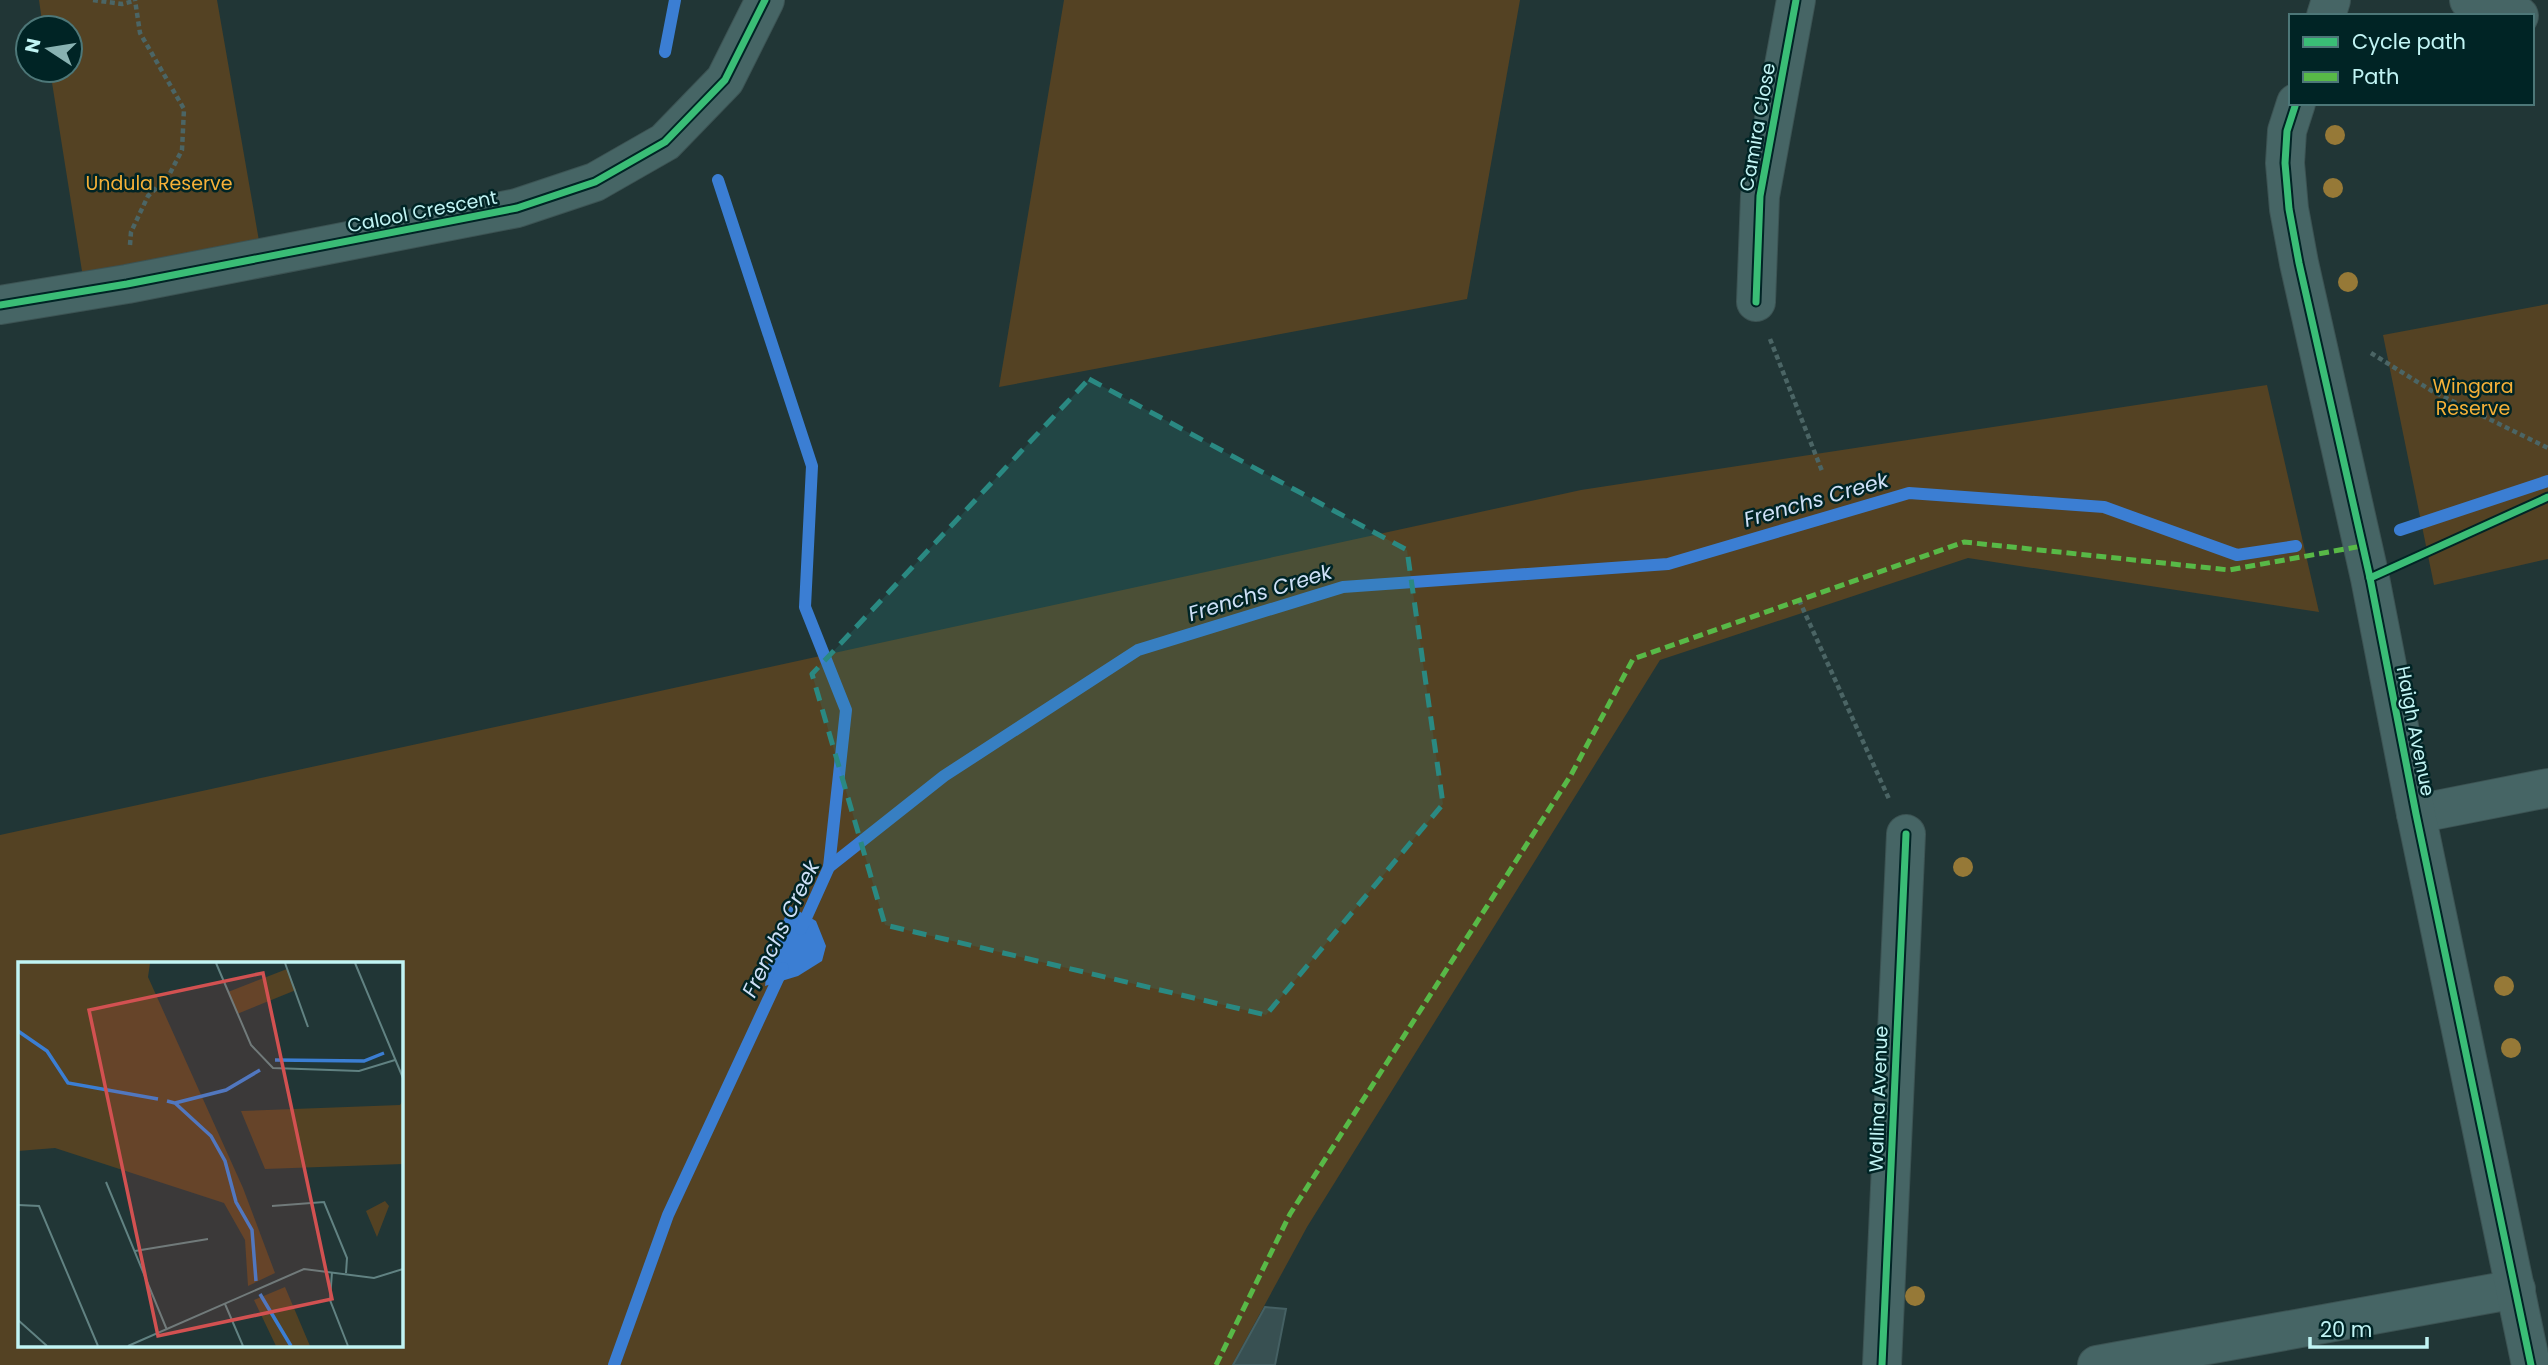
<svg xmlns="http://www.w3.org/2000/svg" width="2548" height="1365" viewBox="0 0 2548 1365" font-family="Poppins,sans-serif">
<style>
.green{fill:#544223;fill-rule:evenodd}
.water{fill:#3b7ed3}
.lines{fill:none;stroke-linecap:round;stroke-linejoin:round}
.stream{stroke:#3b7ed3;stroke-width:12}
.building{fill:#385052;stroke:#456063;stroke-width:2}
.minor-casing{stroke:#3c5353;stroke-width:40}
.tertiary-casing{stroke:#3c5353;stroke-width:40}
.path{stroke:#4b6565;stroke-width:4.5;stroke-dasharray:5 3.5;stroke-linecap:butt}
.minor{stroke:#466565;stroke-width:38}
.tertiary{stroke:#466565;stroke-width:38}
.quiet{stroke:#58b947;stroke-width:5;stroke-dasharray:10 5;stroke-linecap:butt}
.cycleway-casing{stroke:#002425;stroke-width:11}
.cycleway{stroke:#3abd76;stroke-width:7}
.tree{fill:#967937}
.marked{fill:#2a8982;fill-opacity:0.2;stroke:#2a8982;stroke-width:5;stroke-dasharray:14 9;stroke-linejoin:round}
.labels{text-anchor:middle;stroke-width:5;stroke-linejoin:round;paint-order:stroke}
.street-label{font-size:19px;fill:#c1f4f4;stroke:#002425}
.park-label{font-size:19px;fill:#f5b038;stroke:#002425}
.water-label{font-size:21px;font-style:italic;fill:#cfe1f8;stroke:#002425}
.inset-river{fill:none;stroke:#3b7ed3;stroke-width:3.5}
.inset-road{fill:none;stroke:#618282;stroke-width:2}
.view{fill:#d25151;fill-opacity:0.15;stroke:#d25151;stroke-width:3.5}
.inset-edge{fill:none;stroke:#c1f4f4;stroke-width:3.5}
</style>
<rect width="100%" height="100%" fill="#213636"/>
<!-- green -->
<g class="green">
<polygon points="39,0 217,0 262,258 85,290 50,70 70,70 70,28 43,28"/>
<polygon points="1064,0 1520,0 1467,299 999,387"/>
<polygon points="2548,304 2548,559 2434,585 2383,335"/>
<path d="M2267,385L2319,612L1968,558L1660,660L1307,1227L1232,1365H0V835L1581,490ZM19,964H401V1346H19Z"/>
</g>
<!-- water -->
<path class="water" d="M790,906L816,921L826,946L822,961L798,976L765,986C767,958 778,932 790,906Z"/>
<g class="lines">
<!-- stream -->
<g class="stream">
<polyline points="665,52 675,0"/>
<polyline points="718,180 812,466 805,607 846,710 829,867"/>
<polyline points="2400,530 2548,481"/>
<polyline points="801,929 829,867 944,776 1138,650 1343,587 1668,564 1909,493 2104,507 2237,555 2296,546"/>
<polyline points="614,1365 668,1215 783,968"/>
</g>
</g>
<!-- building -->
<polygon class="building" points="1265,1307 1286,1309 1275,1365 1233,1365"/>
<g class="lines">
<defs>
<g id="minor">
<polyline points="2469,0 2519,16"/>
<polyline points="1756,302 1760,196 1796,0"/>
<polyline points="0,305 127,284 517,208 595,182 665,142 725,80 765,0"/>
<polyline points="2416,814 2548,788"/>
<polyline points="1882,1365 1906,834"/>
<polyline points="2097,1365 2516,1289"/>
</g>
<g id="tertiary">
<polyline points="2326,16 2331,0"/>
<polyline points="2296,103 2287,131 2285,163 2289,209 2299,263 2370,578 2416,814 2531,1365"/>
</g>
</defs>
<!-- minor casing -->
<use href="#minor" class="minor-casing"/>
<!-- tertiary casing -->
<use href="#tertiary" class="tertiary-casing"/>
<!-- path -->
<g class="path">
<polyline points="93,0 122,4 134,1"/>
<polyline points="130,245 131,232 148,196 168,177 182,150 184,109 140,33 135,0"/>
<polyline points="1770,339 1822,471"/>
<polyline points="2371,353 2432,391 2548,448"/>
<polyline points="2405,562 2548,497"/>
<polyline points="1799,600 1889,799"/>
</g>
<!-- minor -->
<use href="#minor" class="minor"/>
<!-- tertiary -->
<use href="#tertiary" class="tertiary"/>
<!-- quiet -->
<polyline class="quiet" points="1216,1365 1290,1214 1571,775 1633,659 1964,542 2229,570 2362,546"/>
<defs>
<g id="cycleway">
<polyline points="2296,103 2287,131 2285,163 2289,209 2299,263 2370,578 2416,814 2531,1365"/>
<polyline points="1756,302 1760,196 1796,0"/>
<polyline points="0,305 127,284 517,208 595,182 665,142 725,80 765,0"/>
<polyline points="2370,578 2548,497"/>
<polyline points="1882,1365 1906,834"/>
</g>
</defs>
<!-- cycleway casing -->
<use href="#cycleway" class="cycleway-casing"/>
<!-- cycleway -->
<use href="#cycleway" class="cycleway"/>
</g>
<!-- trees -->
<g class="tree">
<circle cx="2335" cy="135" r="10"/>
<circle cx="2333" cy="188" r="10"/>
<circle cx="2348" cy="282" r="10"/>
<circle cx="1963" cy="867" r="10"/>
<circle cx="2504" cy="986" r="10"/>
<circle cx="2511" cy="1048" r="10"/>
<circle cx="1915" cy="1296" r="10"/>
</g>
<!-- marked area -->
<path class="marked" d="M1089,379L1407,550L1443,804L1266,1015L885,925L812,674Z"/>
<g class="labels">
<!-- street labels -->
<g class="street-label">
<text transform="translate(1757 127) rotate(-80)" y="7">Camira Close</text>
<text transform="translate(422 211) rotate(-11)" y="7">Calool Crescent</text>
<text transform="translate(2416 731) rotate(79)" y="7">Haigh Avenue</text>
<text transform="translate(1878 1099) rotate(-88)" y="7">Wallina Avenue</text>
</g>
<!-- park labels -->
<g class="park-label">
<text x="159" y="190">Undula Reserve</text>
<text x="2473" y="393">Wingara<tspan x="2473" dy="22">Reserve</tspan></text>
</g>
<!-- water labels -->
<g class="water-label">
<text transform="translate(1816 500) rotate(-16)" y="7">Frenchs Creek</text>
<text transform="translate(1260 593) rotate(-17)" y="7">Frenchs Creek</text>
<text transform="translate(781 929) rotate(-64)" y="7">Frenchs Creek</text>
</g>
</g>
<!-- overview -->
<g transform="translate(18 962)">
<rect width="385" height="385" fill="#213636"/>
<path d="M0,1H132L130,15L225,226L257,311L230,324L227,278L206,241L37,186L0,189ZM269,7L278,28L219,52L210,30ZM385,138V202L247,207L223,149L382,143ZM367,239L371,244L359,275L348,249ZM267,325L292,384H258L236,338Z" fill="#544223"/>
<path class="inset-river" d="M0,69L29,89L50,121L140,137M257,98L346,99L366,91M149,139L157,141L193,174L207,199L218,240L234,268L238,319M157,141L208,128L242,108M242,332L273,384"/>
<path class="inset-road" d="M198,1L233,83L255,106L341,109L377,98M267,1L290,65M337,1L385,116M88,220L149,368M0,243L21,244L80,384M254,244L306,240L329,296L328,311M117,289L190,277M314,310L312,338L330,384M207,342L225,384M0,358L29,384M110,384L286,307L356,316L385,307"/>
<path class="view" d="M245,11L314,337L140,374L71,48Z"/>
<rect width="385" height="385" class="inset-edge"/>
</g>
<!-- legend -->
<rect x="2289" y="14" width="245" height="91" fill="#002425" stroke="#4d7778" stroke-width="2"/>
<rect x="2303" y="37" width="35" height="10" fill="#3abd76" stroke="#4d7778" stroke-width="2"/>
<text x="2352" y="49" font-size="21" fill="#c1f4f4">Cycle path</text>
<rect x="2303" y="72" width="35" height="10" fill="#58b947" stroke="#4d7778" stroke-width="2"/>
<text x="2352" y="84" font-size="21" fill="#c1f4f4">Path</text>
<!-- north arrow -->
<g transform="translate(49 49) rotate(282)"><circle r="33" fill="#002425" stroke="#4d7778" stroke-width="2"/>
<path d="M0-5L12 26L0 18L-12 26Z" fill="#89b2b2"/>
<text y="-10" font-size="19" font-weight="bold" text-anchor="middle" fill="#c1f4f4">N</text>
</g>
<!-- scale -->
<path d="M2310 1337v10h117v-10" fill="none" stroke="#c1f4f4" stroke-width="3.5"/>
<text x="2320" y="1337" font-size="21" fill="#c1f4f4" stroke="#002425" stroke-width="5" paint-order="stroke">20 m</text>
</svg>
